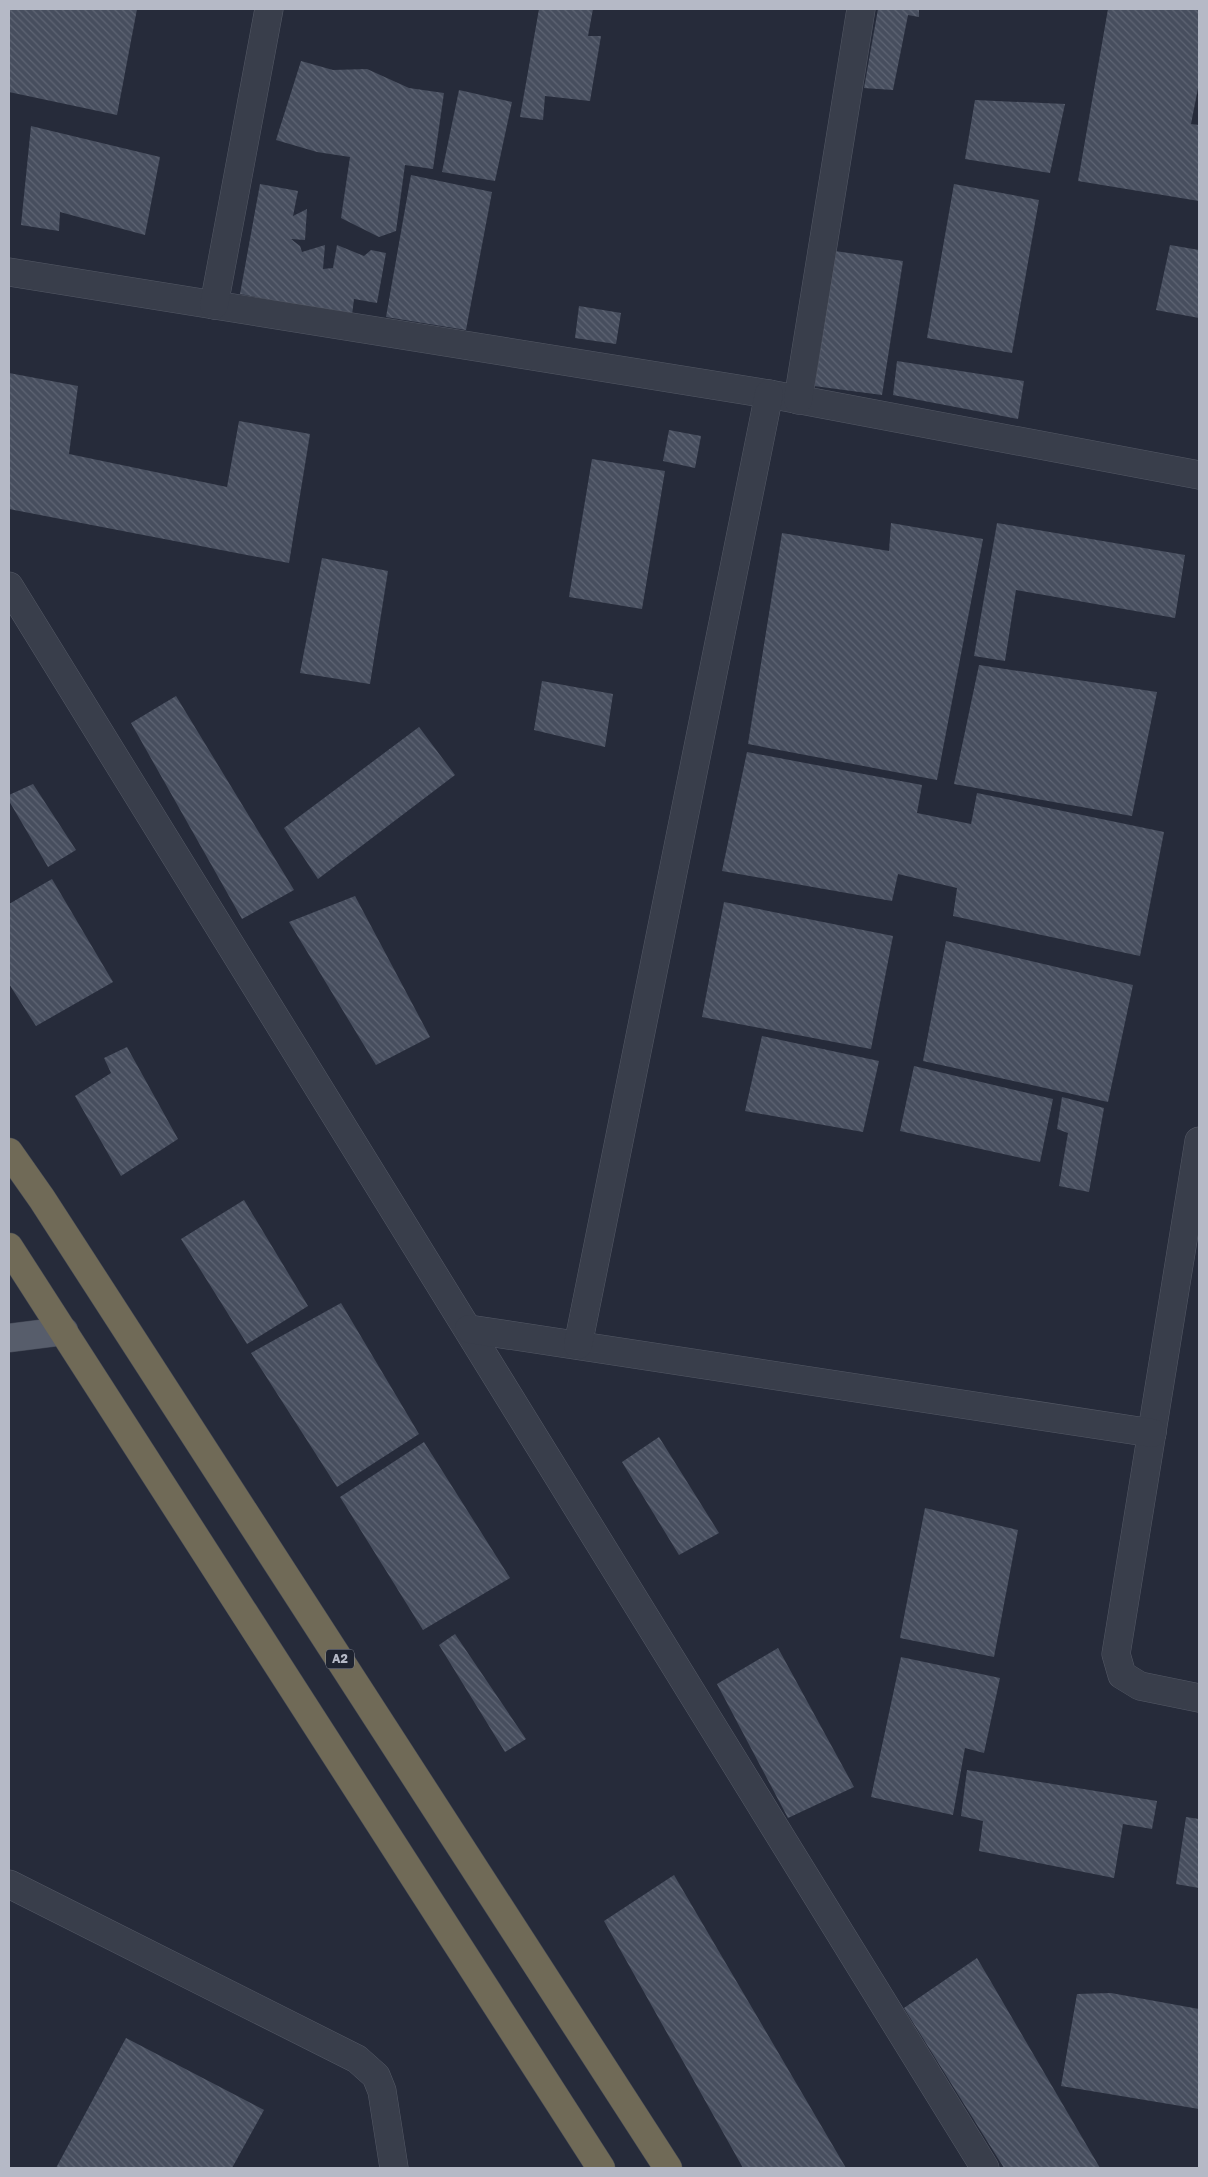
<svg xmlns="http://www.w3.org/2000/svg" width="1208" height="2177" viewBox="0 0 1208 2177" font-family="'Golos Text',sans-serif">
<style>
.building{fill:url(#building-back-hatch)}
.lines{fill:none;stroke-linecap:round;stroke-linejoin:round}
.minor-casing{stroke:#545966;stroke-width:29}
.major-casing{stroke:#424754;stroke-width:29}
.highway-casing{stroke:#414653;stroke-width:29}
.minor{stroke:#393e4b;stroke-width:28}
.major{stroke:#575d6b;stroke-width:28}
.highway{stroke:#706a57;stroke-width:28}
.labels{text-anchor:middle;stroke-width:4;stroke-linejoin:round;paint-order:stroke}
.shield{fill:#1e2330;stroke:#888c99;stroke-width:1}
.shield-label{font-size:12px;font-weight:bold;fill:#b5b9c6}
</style>
<defs>
<pattern id="building-back-hatch" width="6" height="6" patternUnits="userSpaceOnUse" patternTransform="scale(1.25)"><rect width="6" height="6" fill="#474e5e"/><path d="M-1 5l2 2M0 0l6 6M5-1l2 2" fill="none" stroke="#5f6574"/></pattern>
</defs>
<rect width="100%" height="100%" fill="#262b3a"/>
<!-- building -->
<g class="building">
<polygon points="9,9 137,9 117,115 9,92"/>
<polygon points="539,9 593,9 588,36 601,36 590,101 545,96 543,120 520,117"/>
<polygon points="878,9 919,9 919,17 908,15 893,90 864,88"/>
<polygon points="1108,9 1199,9 1199,83 1191,124 1199,125 1199,201 1078,181"/>
<polygon points="301,61 333,70 367,69 409,88 444,93 433,169 405,165 396,231 379,237 341,218 350,157 317,152 276,140"/>
<polygon points="459,90 512,102 495,181 442,172"/>
<polygon points="975,100 1065,104 1050,173 965,159"/>
<polygon points="31,126 160,157 145,235 60,212 59,231 21,225"/>
<polygon points="411,175 492,192 466,330 386,317"/>
<polygon points="260,184 298,191 293,216 307,209 305,240 291,239 300,246 302,252 325,245 323,269 333,268 337,245 364,256 371,250 386,253 377,303 354,299 352,315 240,294"/>
<polygon points="954,184 1039,200 1012,353 927,338"/>
<polygon points="1170,245 1199,250 1199,318 1156,310"/>
<polygon points="835,251 903,261 882,395 814,386"/>
<polygon points="579,306 621,313 616,344 575,338"/>
<polygon points="897,361 1024,381 1018,419 893,395"/>
<polygon points="9,373 78,386 69,454 227,487 239,421 310,434 289,563 9,509"/>
<polygon points="669,430 701,436 695,468 663,461"/>
<polygon points="592,459 665,471 642,609 569,597"/>
<polygon points="891,523 983,539 937,780 748,744 782,533 889,551"/>
<polygon points="997,523 1185,555 1175,618 1016,590 1005,661 974,656"/>
<polygon points="322,558 388,571 370,684 300,673"/>
<polygon points="979,665 1157,692 1132,816 954,784"/>
<polygon points="542,681 613,694 605,747 534,730"/>
<polygon points="176,696 294,890 242,919 131,723"/>
<polygon points="419,727 455,775 318,879 284,828"/>
<polygon points="747,752 922,785 917,813 971,824 977,793 1164,832 1140,956 953,916 957,888 898,874 892,901 722,871"/>
<polygon points="33,784 76,850 48,867 9,801 9,795"/>
<polygon points="52,879 113,982 36,1026 9,984 9,904"/>
<polygon points="355,896 430,1037 376,1065 289,922"/>
<polygon points="724,902 893,936 871,1049 702,1017"/>
<polygon points="946,941 1133,985 1108,1102 923,1061"/>
<polygon points="762,1036 879,1061 863,1132 745,1111"/>
<polygon points="127,1047 178,1139 121,1176 75,1096 111,1073 104,1058"/>
<polygon points="914,1066 1053,1099 1040,1162 900,1131"/>
<polygon points="1062,1097 1104,1108 1089,1192 1059,1186 1068,1133 1057,1129"/>
<polygon points="244,1200 308,1306 247,1344 181,1239"/>
<polygon points="341,1303 419,1434 337,1487 251,1353"/>
<polygon points="659,1437 719,1533 679,1555 622,1462"/>
<polygon points="424,1442 510,1578 423,1630 340,1497"/>
<polygon points="925,1508 1018,1530 994,1657 900,1638"/>
<polygon points="455,1634 526,1739 505,1752 439,1645"/>
<polygon points="778,1648 854,1787 788,1818 717,1684"/>
<polygon points="901,1657 1000,1678 984,1753 965,1748 953,1815 871,1797"/>
<polygon points="967,1770 1157,1801 1152,1829 1123,1824 1114,1878 979,1851 983,1821 961,1816"/>
<polygon points="1186,1817 1199,1819 1199,1888 1176,1884"/>
<polygon points="674,1875 846,2168 743,2168 604,1921"/>
<polygon points="977,1958 1100,2168 1004,2168 904,2008"/>
<polygon points="1111,1993 1199,2009 1199,2109 1061,2086 1077,1994"/>
<polygon points="126,2038 264,2110 232,2168 56,2168"/>
</g>
<g class="lines">
<defs>
<g id="minor">
<polyline points="9,272 769,394 1199,475"/>
<polyline points="214,305 269,9"/>
<polyline points="798,400 861,9"/>
<polyline points="9,586 985,2168"/>
<polyline points="1199,1141 1116,1654 1122,1675 1140,1686 1199,1698"/>
<polyline points="469,1329 1152,1433"/>
<polyline points="578,1345 769,394"/>
<polyline points="9,1884 357,2059 376,2076 382,2091 394,2168"/>
</g>
<polyline id="major" points="9,1338 64,1331"/>
<g id="highway">
<polyline points="9,1152 42,1199 668,2168"/>
<polyline points="9,1247 601,2168"/>
</g>
</defs>
<!-- minor casing -->
<use href="#minor" class="minor-casing"/>
<!-- major casing -->
<use href="#major" class="major-casing"/>
<!-- highway casing -->
<use href="#highway" class="highway-casing"/>
<!-- minor -->
<use href="#minor" class="minor"/>
<!-- major -->
<use href="#major" class="major"/>
<!-- highway -->
<use href="#highway" class="highway"/>
</g>
<g class="labels">
<!-- shield labels -->
<rect class="shield" x="326" y="1649.5" width="28" height="19" rx="4"/>
<g class="shield-label">
<text x="340" y="1663">A2</text>
</g>
</g>
<!-- border -->
<rect width="1208" height="2177" fill="none" stroke="#b5b9c6" stroke-width="20"/>
</svg>
